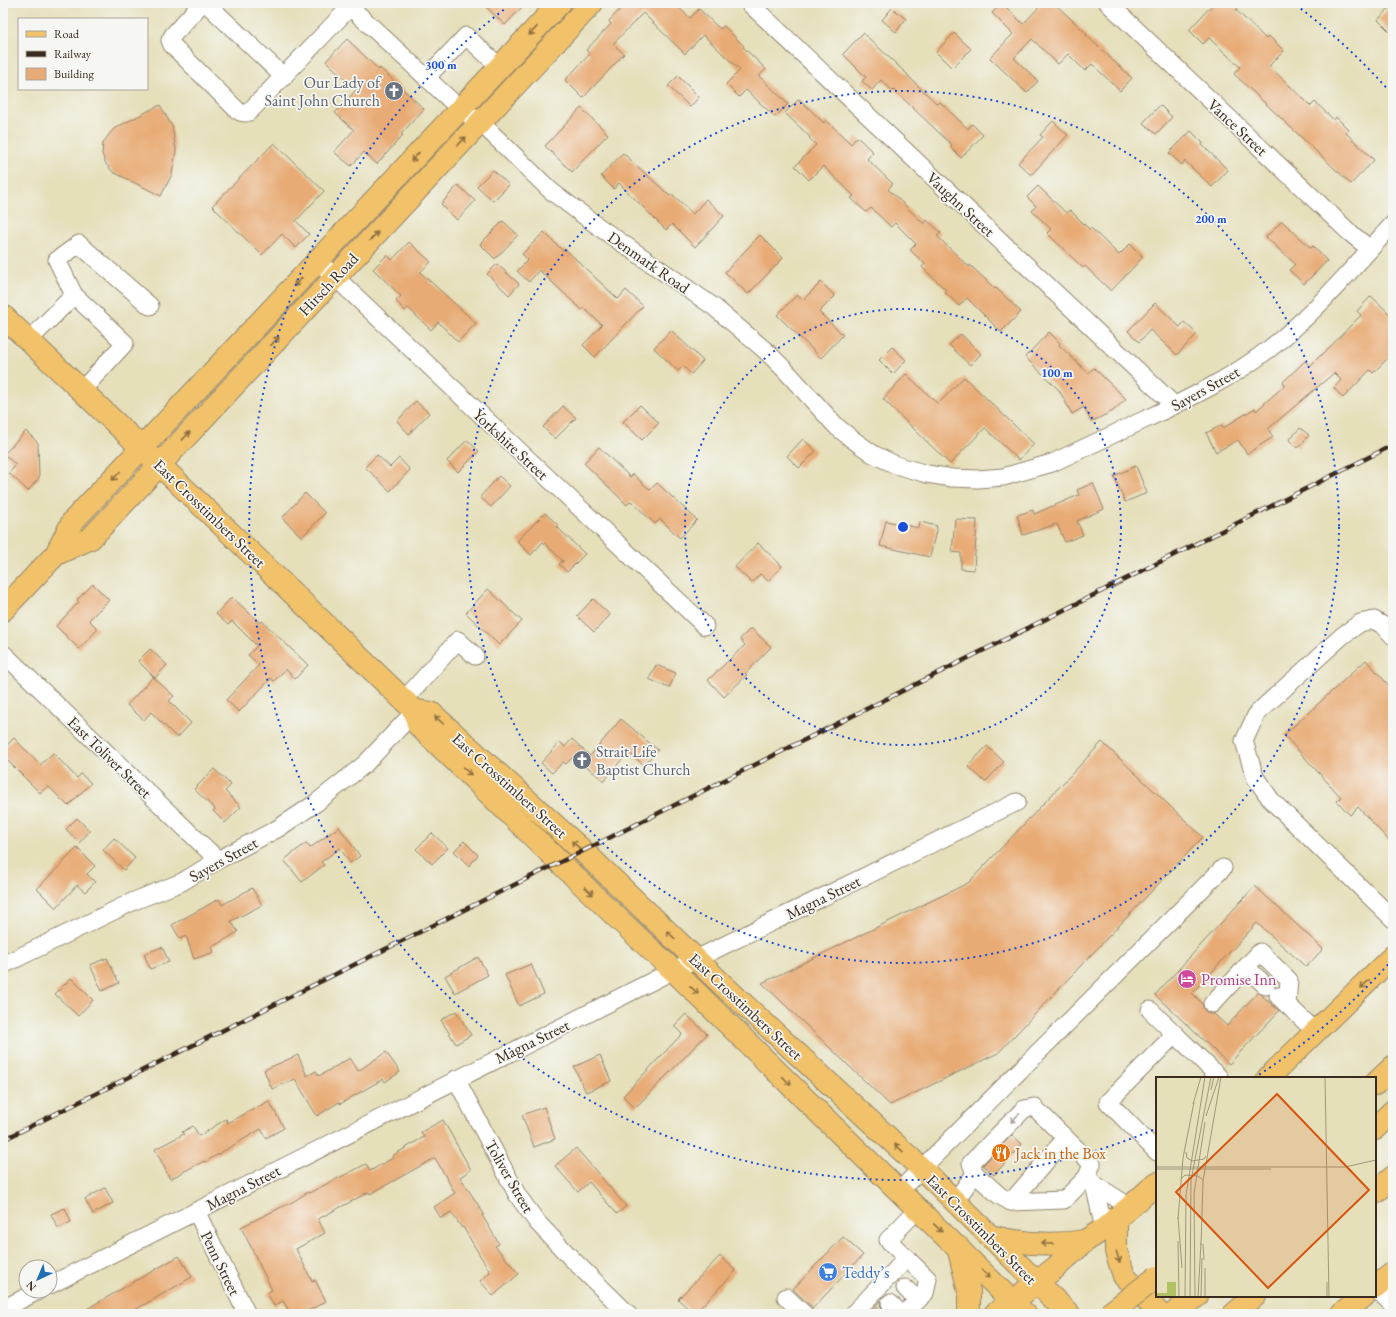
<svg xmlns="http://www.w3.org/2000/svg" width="1396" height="1317" viewBox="0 0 1396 1317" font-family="'EB Garamond',serif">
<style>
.building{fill:#e8ab75}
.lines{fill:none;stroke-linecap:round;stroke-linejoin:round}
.minor-tunnel{stroke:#c3bb9b;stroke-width:17;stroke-dasharray:17 8;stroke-linecap:butt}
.minor-casing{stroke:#90846c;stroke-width:19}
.major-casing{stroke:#90846c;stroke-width:24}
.highway-casing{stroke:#90846c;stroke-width:24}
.minor{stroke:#fff;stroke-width:17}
.major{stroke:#f2c26a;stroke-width:22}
.highway{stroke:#f2c26a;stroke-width:22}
.rail-casing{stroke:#3b2a1e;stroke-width:4.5}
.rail{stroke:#f6f6f2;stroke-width:3;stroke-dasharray:9;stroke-linecap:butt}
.highway-bridge-casing{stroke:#90846c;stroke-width:24;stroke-linecap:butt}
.highway-bridge{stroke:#f2c26a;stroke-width:22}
.oneway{stroke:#8d6e40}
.oneway2{stroke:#a79f9a}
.ring{fill:none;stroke:#1d4ed8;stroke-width:2;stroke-dasharray:2 4}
.labels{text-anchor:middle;stroke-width:3.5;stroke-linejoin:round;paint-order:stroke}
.worship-label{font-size:16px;fill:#5b616d;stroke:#f6f6f2;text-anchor:end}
.street-label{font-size:16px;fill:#3b2a1e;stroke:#f6f6f2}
.hotel-label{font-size:16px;fill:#b23c85;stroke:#f6f6f2;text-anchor:start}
.food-label{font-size:16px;fill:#c56008;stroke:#f6f6f2;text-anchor:start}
.shop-label{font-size:16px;fill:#366cbe;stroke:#f6f6f2;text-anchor:start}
.inset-road{fill:none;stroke:#a1977c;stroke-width:1}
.view{fill:#d7540e;fill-opacity:0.15;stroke:#d7540e;stroke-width:2}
.inset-edge{fill:none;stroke:#3b2a1e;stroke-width:2}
.centre{fill:#1d4ed8;stroke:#f6f6f2;stroke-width:2}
.ring-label{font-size:12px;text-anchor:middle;font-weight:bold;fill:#1d4ed8;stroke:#f6f6f2;stroke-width:3.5;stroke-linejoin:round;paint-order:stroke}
</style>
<rect width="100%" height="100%" fill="#f6f6f2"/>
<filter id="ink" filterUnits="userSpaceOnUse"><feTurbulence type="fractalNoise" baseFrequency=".025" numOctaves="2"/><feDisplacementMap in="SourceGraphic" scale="8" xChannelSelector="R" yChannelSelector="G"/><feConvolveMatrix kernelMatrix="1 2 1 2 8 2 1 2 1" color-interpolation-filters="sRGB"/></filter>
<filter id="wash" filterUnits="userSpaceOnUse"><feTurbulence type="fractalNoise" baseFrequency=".012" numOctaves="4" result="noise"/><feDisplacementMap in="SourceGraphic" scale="16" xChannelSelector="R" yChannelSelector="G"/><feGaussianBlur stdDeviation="0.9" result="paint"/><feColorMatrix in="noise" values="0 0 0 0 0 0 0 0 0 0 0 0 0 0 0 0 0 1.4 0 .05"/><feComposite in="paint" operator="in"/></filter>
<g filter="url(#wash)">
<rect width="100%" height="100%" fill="#e5dfba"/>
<g id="blocks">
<!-- building -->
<g class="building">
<polygon points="482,3 526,3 505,25"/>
<polygon points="626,3 674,3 690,18 699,9 720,29 724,26 744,46 743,47 766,69 759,76 788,104 775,117 746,90 739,97 726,84 740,70 703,35 685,54 643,13 613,44 624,54 583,98 565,80 590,54 586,50 611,24 609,21"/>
<polygon points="1002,3 1023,24 1043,3 1054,3 1087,34 1086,35 1132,78 1120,91 1092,64 1085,71 1068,54 1058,64 1032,39 1014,58 1038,81 1027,93 990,58 1013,34 992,13"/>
<polygon points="1214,3 1243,3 1236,10 1266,39 1269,36 1284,51 1269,66 1311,106 1315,102 1334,120 1336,117 1349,130 1346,133 1374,160 1351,184 1234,74 1240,67 1209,38 1203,44 1189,30"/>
<polygon points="1393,4 1393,35 1378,20"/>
<polygon points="892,8 906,19 896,32 882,20"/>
<polygon points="863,33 908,75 908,76 937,104 940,102 968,129 972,124 983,135 961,158 950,147 952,145 894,90 893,91 881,80 872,90 862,81 866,77 843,54"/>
<polygon points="954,33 971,49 952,68 936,52"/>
<polygon points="347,39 379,70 380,68 424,109 401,134 403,135 377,164 364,152 351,166 334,152 354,130 335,113 356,90 326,61"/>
<polygon points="678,76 699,97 690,107 668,86"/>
<polygon points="799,99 824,123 826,120 851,144 857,137 873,152 867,159 893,184 888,189 924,224 927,220 941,233 937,236 969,267 970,265 995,289 996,288 1021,312 1001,332 967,298 959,306 945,292 946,290 922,267 925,264 910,250 916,244 895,223 891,227 871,208 866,212 851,198 854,196 823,166 809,180 795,166 816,145 809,138 810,137 785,113"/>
<polygon points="160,105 172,126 176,150 172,174 161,196 113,172 106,164 102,154 103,143 111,132 115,128"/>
<polygon points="1160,105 1172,117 1156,134 1143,123"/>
<polygon points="581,108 608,134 572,172 545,146"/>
<polygon points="1053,121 1068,135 1031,175 1018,163 1043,137 1040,135"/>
<polygon points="1191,131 1203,143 1202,145 1228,170 1212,187 1185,161 1182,165 1169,153"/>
<polygon points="274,143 324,191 296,221 309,234 296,248 282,234 262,255 212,206"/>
<polygon points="623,153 670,196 672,194 693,214 706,199 724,216 695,247 672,224 666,230 619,183 614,189 601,176"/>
<polygon points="493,170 509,185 493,201 477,186"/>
<polygon points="458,185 475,201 457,220 441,204"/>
<polygon points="1038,186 1066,213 1070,210 1089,229 1091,228 1119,255 1130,244 1143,257 1111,291 1085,266 1083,268 1047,233 1051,229 1032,211 1036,206 1027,197"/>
<polygon points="503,221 518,235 495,259 480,244"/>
<polygon points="1282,221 1311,248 1313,246 1327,261 1304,284 1289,270 1295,264 1266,237"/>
<polygon points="544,232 563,251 565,249 618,299 626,290 643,306 595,357 583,345 602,325 584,308 582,310 539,270 529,282 517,271 528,260 522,254"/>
<polygon points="760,235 783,258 748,294 725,272"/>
<polygon points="409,242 431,262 420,272 476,323 458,342 438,322 431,330 408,308 405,311 396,301 401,296 373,269 387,255 392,260"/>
<polygon points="497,264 519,284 509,295 487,274"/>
<polygon points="821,282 835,296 819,312 843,335 821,358 777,315 797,295 803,300"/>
<polygon points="1371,296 1393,317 1393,353 1373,373 1370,370 1343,398 1334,388 1341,380 1334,373 1268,429 1273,437 1247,454 1238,440 1216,452 1206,433 1222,425 1223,428 1255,408 1256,411 1285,385 1283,382 1305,361 1310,366 1321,355 1322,355 1361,315 1357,311"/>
<polygon points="1155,303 1180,327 1184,322 1197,334 1177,355 1150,330 1139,342 1128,331"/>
<polygon points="671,330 703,361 691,374 683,366 678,371 654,348"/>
<polygon points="1049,332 1060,343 1059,345 1088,373 1094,368 1126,399 1113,411 1091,422 1084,407 1072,414 1059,390 1025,357"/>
<polygon points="961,334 981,354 970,365 949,345"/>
<polygon points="892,347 906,360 893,374 879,360"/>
<polygon points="906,374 938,404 964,377 1034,444 1019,460 985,428 950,464 883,399"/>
<polygon points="416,401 429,413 409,434 397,421"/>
<polygon points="640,405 659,423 642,440 623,422"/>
<polygon points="563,406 576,418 555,439 543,427"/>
<polygon points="1300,428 1309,435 1298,448 1289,440"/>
<polygon points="26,431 38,443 39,478 28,491 9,473 16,465 4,454"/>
<polygon points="803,439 816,451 799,468 787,456"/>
<polygon points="467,440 479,451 458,472 447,461"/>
<polygon points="599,447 630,477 633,474 650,490 657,483 697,520 680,538 660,519 655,524 631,501 627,505 584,463"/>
<polygon points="377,455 390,467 399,458 410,470 390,491 365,467"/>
<polygon points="1136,466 1147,493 1125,502 1114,476"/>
<polygon points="499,476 510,486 491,507 480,497"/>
<polygon points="1093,483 1104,509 1077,521 1083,535 1065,542 1057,524 1023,535 1017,515 1033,510 1034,514 1079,495 1077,490"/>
<polygon points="305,493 325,513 302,537 282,518"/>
<polygon points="545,513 559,526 557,527 585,554 567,572 559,564 563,561 543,542 531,555 517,541"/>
<polygon points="955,519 977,520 974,570 961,569 961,553 952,552"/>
<polygon points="886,521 919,528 920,522 937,526 930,557 880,546"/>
<polygon points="758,543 782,566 768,581 760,574 752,583 735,567"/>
<polygon points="93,584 109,600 89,620 98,629 79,649 56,626 79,602 77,600"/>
<polygon points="488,589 522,621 499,645 466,613"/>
<polygon points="232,597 260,623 262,621 308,665 295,679 286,669 274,681 271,678 239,712 226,700 259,665 248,655 257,646 232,621 228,625 216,614"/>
<polygon points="593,599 610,615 594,632 577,616"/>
<polygon points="751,628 771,647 745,674 747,675 724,697 708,680 745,645 740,639"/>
<polygon points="150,649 167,665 155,678 138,661"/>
<polygon points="1366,660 1393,690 1393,845 1358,807 1350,815 1337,801 1341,797 1284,735"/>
<polygon points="656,665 676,673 669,688 649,679"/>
<polygon points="153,677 174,696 169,701 191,723 177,738 151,712 144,720 127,705"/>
<polygon points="621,719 658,750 644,765 628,752 604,781 574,756 566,764 563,762 552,773 541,763 560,742 565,747 572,739 590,756"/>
<polygon points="14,738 40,765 53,753 77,778 81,774 91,783 68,806 48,786 40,793 3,756 3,749"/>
<polygon points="1102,742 1203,837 998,1053 890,1105 762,983 968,883"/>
<polygon points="987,746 1004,762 985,782 968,766"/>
<polygon points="214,769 231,785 225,791 241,807 225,823 213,811 215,809 194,789"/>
<polygon points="77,818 90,831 79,843 66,829"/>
<polygon points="339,827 360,856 350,863 340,848 321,862 324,865 302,882 284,860 306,843 310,848"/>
<polygon points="432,833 448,848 432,864 416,849"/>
<polygon points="114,838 135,858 124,870 103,850"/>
<polygon points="464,841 478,855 469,866 454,851"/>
<polygon points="77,848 95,866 87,874 95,882 85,892 77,885 56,908 37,889"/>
<polygon points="1255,886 1323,949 1306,967 1257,923 1192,993 1202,1003 1203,1007 1206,1012 1209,1014 1214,1014 1227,1026 1258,992 1279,1011 1229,1064 1155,995"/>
<polygon points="252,888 262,905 231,921 238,932 212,947 214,952 194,959 186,936 180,939 172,925 219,899 222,905"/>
<polygon points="162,947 169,962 150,969 144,954"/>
<polygon points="478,957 488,975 455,993 445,976"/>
<polygon points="107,958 119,983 102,991 90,965"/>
<polygon points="531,964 544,994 519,1006 505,975"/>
<polygon points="71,978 93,1000 78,1016 55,994"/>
<polygon points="456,1011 471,1035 456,1044 441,1020"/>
<polygon points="686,1014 707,1034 635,1108 623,1096 682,1034 674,1026"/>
<polygon points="386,1052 400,1072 385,1082 383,1079 340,1104 339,1102 317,1116 295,1079 272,1089 264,1070 298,1055 307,1076 316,1071 319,1076 350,1058 358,1071"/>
<polygon points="600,1055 611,1081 586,1092 574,1067"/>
<polygon points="269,1101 284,1128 266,1138 261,1129 205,1162 204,1161 170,1179 155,1149 184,1134 182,1132 193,1126 199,1136 226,1119 228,1123"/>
<polygon points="544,1107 555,1139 534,1147 522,1115"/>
<polygon points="443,1120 471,1170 460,1177 484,1214 482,1215 499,1244 495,1246 519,1274 493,1296 480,1281 490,1272 463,1227 462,1228 451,1212 441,1218 434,1207 455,1193 435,1158 370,1194 369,1192 318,1219 325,1233 296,1249 312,1281 315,1280 326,1301 303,1314 291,1314 283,1301 274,1306 267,1293 272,1290 241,1227 294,1201 308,1192 309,1193 366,1164 370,1171 393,1158 392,1156 424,1137 421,1132"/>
<polygon points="1012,1135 1022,1144 994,1175 983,1165"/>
<polygon points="576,1148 626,1206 617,1214 589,1182 578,1192 555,1166"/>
<polygon points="105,1188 113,1203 93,1214 85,1199"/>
<polygon points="65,1208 71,1222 58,1228 51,1214"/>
<polygon points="843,1237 863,1255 813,1308 793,1289"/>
<polygon points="179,1256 192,1277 128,1314 78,1314"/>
<polygon points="720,1256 736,1271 694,1314 678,1299"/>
<polygon points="881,1300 880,1305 883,1310 880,1314 867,1314"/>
</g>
</g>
</g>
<g filter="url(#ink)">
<use href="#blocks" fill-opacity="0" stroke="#90846c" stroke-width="1"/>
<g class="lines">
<!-- minor-tunnel -->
<polyline class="minor-tunnel" points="866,1306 874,1314"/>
<defs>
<g id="minor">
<path d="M202,3L173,35L170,40L172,45L237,110C241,113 244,114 249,112L350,7"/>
<polyline points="206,3 284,77"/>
<path d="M346,3L460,109L480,122L551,191L599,227L714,307L766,351L786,371L837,427L852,439L873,454L896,465L927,474L952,478L978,479L1003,477L1052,463C1084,448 1116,433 1148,418C1190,398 1232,378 1269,349C1316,313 1353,267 1393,224"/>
<polyline points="749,3 1174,405"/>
<polyline points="1108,3 1349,232 1370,249"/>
<polyline points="426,78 466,36 500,67"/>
<polyline points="318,261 705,626"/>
<polyline points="29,340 74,295"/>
<polyline points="82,390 125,343 74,295 57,260 79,244 150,306"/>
<polyline points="1393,636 1384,626 1374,620 1360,623 1342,636 1257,713 1244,741 1255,777 1271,800 1393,919"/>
<polyline points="3,653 218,860"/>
<polyline points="404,700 458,640 475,656"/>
<polyline points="3,965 134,901 182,882 218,860 277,829 316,803 365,764 415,711"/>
<polyline points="1246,967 1260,952 1289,980 1287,1004"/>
<polyline points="1278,996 1316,1032"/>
<polyline points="1212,1004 1246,967 1266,986"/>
<polyline points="1150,1010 1175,1034"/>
<polyline points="456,1079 518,1196 537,1222 571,1258 628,1314"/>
<polyline points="1157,1152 1108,1102 1175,1034 1219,1077"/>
<polyline points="975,1174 971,1163 1024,1109 1034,1107 1092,1164 1087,1177"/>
<polyline points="1094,1184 1104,1229"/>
<polyline points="899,1191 1223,868"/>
<polyline points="954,1202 975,1174 1000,1196 1011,1202 1064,1200 1087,1177 1094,1184 1130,1207"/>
<polyline points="1011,1202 1065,1139"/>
<polyline points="196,1211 247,1314"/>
<polyline points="50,1285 696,959 1017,802"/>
<polyline points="905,1288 918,1300"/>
<polyline points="1375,1288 1393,1305"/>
<polyline points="786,1297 804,1314"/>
<polyline points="890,1303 901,1314"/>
<polyline points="3,1309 38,1291"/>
<polyline points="853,1314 907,1258"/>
<polyline points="904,1314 925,1293 928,1279 888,1240 918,1209"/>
</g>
<g id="major">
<path d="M3,316L142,448L415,711L418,725C504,807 587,891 674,971L1025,1314"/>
<polyline points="56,554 91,538 592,3"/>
<polyline points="3,610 56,554 73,521 560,3"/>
<polyline points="415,711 431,713 497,773 583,851 726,988 922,1169 1069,1314"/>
<polyline points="1268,1078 1393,956"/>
<polyline points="1116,1218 1116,1251 1124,1276 1160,1314"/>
<path d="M989,1236C1021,1244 1052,1246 1085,1241"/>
<polyline points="958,1247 969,1291 969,1314"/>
<polyline points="1375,1287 1393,1272"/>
<polyline points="995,1314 1013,1301 1055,1268 1085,1241 1104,1229 1130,1207 1157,1183"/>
<polyline points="1342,1314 1364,1296"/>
</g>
<g id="highway">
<polyline points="1375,1084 1393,1067"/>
<polyline points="1375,1128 1393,1111"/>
<polyline points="1375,1193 1393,1177"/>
<polyline points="1173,1314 1197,1296"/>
<polyline points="1234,1314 1255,1296"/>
</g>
</defs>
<!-- minor casing -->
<use href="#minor" class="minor-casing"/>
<!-- major casing -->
<use href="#major" class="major-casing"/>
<!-- highway casing -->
<use href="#highway" class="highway-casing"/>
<!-- minor -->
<use href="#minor" class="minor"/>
<!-- major -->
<use href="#major" class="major"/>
<!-- highway -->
<use href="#highway" class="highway"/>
<defs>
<polyline id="rail" points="3,1140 546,869 583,851 1393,445"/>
</defs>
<!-- rail casing -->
<use href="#rail" class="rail-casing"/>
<!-- rail -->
<use href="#rail" class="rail"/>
<defs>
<polyline id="highway-bridge" points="1109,1314 1157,1277"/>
</defs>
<!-- highway-bridge casing -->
<use href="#highway-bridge" class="highway-bridge-casing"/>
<!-- highway-bridge -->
<use href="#highway-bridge" class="highway-bridge"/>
</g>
<!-- one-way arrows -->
<defs><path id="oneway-shaft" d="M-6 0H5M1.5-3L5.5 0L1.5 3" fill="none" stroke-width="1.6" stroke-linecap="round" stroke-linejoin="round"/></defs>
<g class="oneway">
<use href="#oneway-shaft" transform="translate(533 31) rotate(133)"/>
<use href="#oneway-shaft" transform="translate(462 141) rotate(-47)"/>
<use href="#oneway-shaft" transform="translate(415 157) rotate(133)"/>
<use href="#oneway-shaft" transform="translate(374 236) rotate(-47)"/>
<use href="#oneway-shaft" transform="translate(298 282) rotate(133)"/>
<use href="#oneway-shaft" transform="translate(275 341) rotate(-47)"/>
<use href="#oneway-shaft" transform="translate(186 436) rotate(-47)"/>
<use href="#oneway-shaft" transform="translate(116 476) rotate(133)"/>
<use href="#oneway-shaft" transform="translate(439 720) rotate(-138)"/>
<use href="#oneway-shaft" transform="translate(467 771) rotate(44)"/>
<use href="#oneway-shaft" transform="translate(576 845) rotate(-137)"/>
<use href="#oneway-shaft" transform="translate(589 891) rotate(44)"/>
<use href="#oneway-shaft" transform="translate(671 935) rotate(-136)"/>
<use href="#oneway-shaft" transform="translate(1365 984) rotate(136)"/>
<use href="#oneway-shaft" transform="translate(694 990) rotate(44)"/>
<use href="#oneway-shaft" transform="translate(787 1081) rotate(44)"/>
<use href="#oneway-shaft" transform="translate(899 1148) rotate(-137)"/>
<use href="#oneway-shaft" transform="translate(938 1228) rotate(44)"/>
<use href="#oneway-shaft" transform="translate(1047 1244) rotate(180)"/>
<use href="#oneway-shaft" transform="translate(1118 1257) rotate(73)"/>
<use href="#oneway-shaft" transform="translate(986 1274) rotate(44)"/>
</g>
<use class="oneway2" href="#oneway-shaft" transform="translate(1015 1118) rotate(135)"/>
</g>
<!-- distance rings -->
<g class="ring">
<circle cx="903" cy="527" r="218"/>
<circle cx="903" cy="527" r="436"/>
<path d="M1392 960A653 653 0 0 1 1254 1078M1153 1130A653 653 0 0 1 510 5M1296 5A653 653 0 0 1 1392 94"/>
</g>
<!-- icons -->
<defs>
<symbol id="church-disc" viewBox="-11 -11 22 22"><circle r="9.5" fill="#6b7280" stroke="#f6f6f2"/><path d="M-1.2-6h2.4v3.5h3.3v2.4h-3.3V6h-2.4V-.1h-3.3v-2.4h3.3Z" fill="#fff"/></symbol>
<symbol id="hotel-disc" viewBox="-11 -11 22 22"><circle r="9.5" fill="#d1479c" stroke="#f6f6f2"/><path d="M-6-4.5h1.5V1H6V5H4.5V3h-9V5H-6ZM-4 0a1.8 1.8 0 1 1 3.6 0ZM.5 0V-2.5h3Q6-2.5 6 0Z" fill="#fff"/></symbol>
<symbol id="restaurant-disc" viewBox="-11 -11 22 22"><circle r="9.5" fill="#e8710a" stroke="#f6f6f2"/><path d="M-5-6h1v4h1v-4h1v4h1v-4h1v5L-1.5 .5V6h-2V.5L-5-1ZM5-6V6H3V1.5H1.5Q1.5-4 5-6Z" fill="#fff"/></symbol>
<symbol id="supermarket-disc" viewBox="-11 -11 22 22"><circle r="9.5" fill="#3f7fe0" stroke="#f6f6f2"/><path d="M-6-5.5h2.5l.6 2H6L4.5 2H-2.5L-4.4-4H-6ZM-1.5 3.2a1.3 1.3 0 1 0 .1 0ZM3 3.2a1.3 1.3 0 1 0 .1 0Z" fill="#fff"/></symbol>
</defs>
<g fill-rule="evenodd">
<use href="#church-disc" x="383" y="80" width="22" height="22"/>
<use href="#church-disc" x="571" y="749" width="22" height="22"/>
<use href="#hotel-disc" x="1176" y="968" width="22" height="22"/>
<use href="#restaurant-disc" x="990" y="1142" width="22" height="22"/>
<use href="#supermarket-disc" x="817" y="1261" width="22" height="22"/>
</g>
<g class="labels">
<!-- worship labels -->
<g class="worship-label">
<text x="380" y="88">Our Lady of<tspan x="380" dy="18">Saint John Church</tspan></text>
<text x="596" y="757" text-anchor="start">Strait Life<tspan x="596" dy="18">Baptist Church</tspan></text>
</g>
<!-- street labels -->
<g class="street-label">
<text transform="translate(1238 127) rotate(43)" y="6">Vance Street</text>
<text transform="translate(961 204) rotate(43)" y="6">Vaughn Street</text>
<text transform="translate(649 262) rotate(35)" y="6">Denmark Road</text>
<text transform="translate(328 284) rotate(-47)" y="6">Hirsch Road</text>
<text transform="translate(1205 388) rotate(-29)" y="6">Sayers Street</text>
<text transform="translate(511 444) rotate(43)" y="6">Yorkshire Street</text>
<text transform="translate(210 513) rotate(44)" y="6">East Crosstimbers Street</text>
<text transform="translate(110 757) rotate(44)" y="6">East Toliver Street</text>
<text transform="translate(510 785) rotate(42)" y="6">East Crosstimbers Street</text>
<text transform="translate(223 859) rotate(-29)" y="6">Sayers Street</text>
<text transform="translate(823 897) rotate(-26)" y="6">Magna Street</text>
<text transform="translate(746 1006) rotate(43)" y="6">East Crosstimbers Street</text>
<text transform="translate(532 1041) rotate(-26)" y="6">Magna Street</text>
<text transform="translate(510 1176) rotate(60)" y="6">Toliver Street</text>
<text transform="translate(243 1187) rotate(-27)" y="6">Magna Street</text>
<text transform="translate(982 1229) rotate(45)" y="6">East Crosstimbers Street</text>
<text transform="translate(221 1263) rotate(64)" y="6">Penn Street</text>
</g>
<!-- hotel labels -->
<g class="hotel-label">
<text x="1201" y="985">Promise Inn</text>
</g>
<!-- food labels -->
<g class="food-label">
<text x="1015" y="1159">Jack in the Box</text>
</g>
<!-- shop labels -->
<g class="shop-label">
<text x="842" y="1278">Teddy’s</text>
</g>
</g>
<!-- overview -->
<g transform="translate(1156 1077)">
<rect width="220" height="220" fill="#e5dfba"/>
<path d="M11,205H20V220H0V216H11Z" fill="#b1c265"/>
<path class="inset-road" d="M169,0L173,220M55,13L58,0M37,27L45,0M50,39L63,0M30,75L31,81L36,84L48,82L50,79M0,90H189L220,83M0,92H115M25,102L29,98L42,99L47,103M22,140L26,191M22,142L27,81L38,25M22,164L23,220M47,167L48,183M45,168L47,104L65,0M49,191V220M29,220L30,118L49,0M34,220L35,103L55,0M39,220L38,117L49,45M42,220L45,166M45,220L46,181M171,220V205"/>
<path class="view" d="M121,17L213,113L112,211L20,115Z"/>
<rect width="220" height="220" class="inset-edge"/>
</g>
<circle cx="903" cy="527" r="6" class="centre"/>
<g class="ring-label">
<text x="441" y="69">300 m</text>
<text x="1211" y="223">200 m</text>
<text x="1057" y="377">100 m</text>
</g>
<!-- margin -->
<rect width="1396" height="1317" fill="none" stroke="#f6f6f2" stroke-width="16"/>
<!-- legend -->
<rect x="18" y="18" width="130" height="72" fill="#f6f6f2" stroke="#aba49d"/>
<rect x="26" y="31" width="20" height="6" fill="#f2c26a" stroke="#aba49d"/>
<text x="54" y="38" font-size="12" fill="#3b2a1e">Road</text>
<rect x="26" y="51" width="20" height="6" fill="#3b2a1e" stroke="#aba49d"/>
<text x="54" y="58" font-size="12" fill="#3b2a1e">Railway</text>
<rect x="26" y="68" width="20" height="12" fill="#e8ab75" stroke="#aba49d"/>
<text x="54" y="78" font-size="12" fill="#3b2a1e">Building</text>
<!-- north arrow -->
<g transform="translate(38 1279) rotate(224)"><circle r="19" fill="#f6f6f2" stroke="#aba49d"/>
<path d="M0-3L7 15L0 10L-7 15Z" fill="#1f6fb2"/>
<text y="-6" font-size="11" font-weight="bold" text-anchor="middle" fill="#3b2a1e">N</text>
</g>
</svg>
